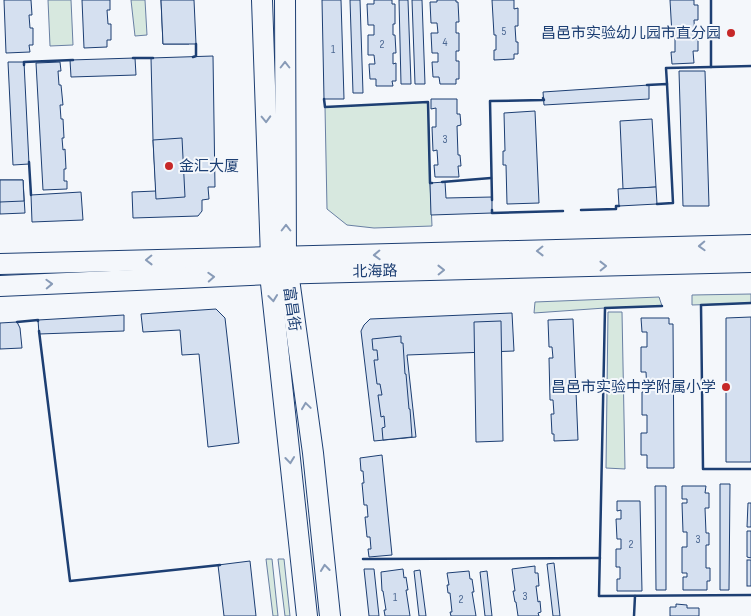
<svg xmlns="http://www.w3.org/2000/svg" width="751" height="616" viewBox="0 0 751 616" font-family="'Sofia Sans Condensed','Noto Sans SC',sans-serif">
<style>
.green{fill:#d7e8df;stroke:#687fa3}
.building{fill:#d5e0f0;stroke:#1d3f73}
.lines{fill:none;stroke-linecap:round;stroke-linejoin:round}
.major-casing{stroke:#1d3f73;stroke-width:22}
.major{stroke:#f4f7fb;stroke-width:20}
.wall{stroke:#1d3f73;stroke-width:2.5}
.oneway{stroke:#889bb7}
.poi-dot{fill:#c62828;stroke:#f4f7fb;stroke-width:2}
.labels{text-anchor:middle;stroke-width:4;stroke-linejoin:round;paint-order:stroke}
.number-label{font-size:12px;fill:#4b6792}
.poi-label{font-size:15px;fill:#1d3f73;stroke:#f4f7fb;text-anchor:end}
.street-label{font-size:15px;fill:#1d3f73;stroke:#f4f7fb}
</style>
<rect width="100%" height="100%" fill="#f4f7fb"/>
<!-- green -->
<g class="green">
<polygon points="48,0 71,0 73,45 50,46"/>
<polygon points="131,0 145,0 147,35 135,36"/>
<polygon points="428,102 430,183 432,226 374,228 347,225 327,209 325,107"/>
<polygon points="751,294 751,303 692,305 692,295"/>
<polygon points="659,297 662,306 605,308 534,313 535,302"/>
<polygon points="608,312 622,312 625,469 606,468"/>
<polygon points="266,559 272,559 278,616 273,616"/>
<polygon points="278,559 284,559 290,616 285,616"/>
</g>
<!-- building -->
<g class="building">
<polygon points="4,0 31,0 32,15 29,15 30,28 33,28 33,45 29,45 30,52 6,53"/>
<polygon points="82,0 110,0 110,10 107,10 108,24 111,24 111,40 107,40 107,47 84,48"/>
<polygon points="161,0 187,0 189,44 163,44"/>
<polygon points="161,0 194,0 196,44 163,44"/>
<polygon points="322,0 341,0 344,99 324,99"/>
<polygon points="350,0 360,0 363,93 353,93"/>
<polygon points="374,0 392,0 392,4 395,4 395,24 393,24 393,35 395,35 396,53 393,53 393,64 396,63 396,81 392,81 393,86 376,86 376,79 370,79 369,64 375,64 374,55 368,55 368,35 374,35 374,25 368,25 367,4 374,4"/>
<polygon points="399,0 408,0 411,84 401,84"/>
<polygon points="412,0 422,0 425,84 415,84"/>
<polygon points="437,0 456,0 456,2 458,2 459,22 456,22 456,33 459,33 459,51 456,51 456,61 459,61 459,79 456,79 456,84 440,84 439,77 433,77 432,62 438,62 438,53 432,53 431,33 438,33 437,23 431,23 430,2 437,2"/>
<polygon points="492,0 514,0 514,9 518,8 518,26 515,26 516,42 518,42 518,54 514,54 514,59 494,60 494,50 496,50 496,35 494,35"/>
<polygon points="670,0 694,0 694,5 698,5 698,20 694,20 695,39 698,39 698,51 693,51 694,63 672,64 671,52 675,52 675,35 672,35"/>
<polygon points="213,56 215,187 208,187 209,199 202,200 202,211 198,216 133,218 132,192 156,191 153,140 151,58"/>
<polygon points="135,58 136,75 71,77 70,60"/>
<polygon points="8,62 24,62 29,164 13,165"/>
<polygon points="60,62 61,71 58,71 59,85 61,85 63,105 60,105 61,119 63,119 64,138 62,138 63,150 65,149 66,169 64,169 64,181 67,181 67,189 43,190 36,63"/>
<polygon points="679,71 705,71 709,206 683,206"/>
<polygon points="649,85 649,99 544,105 543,92"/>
<polygon points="431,99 457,99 457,114 460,114 461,125 457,126 458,155 460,155 461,166 458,166 459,177 435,177 434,165 438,165 437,150 433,151 432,127 436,127 436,108 431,109"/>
<polygon points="535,111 539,203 507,204 506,165 503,165 503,151 505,151 504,113"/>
<polygon points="652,119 656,187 623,189 620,121"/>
<polygon points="182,138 185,197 156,199 153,140"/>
<polygon points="0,180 23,180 25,213 0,214"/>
<polygon points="0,180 23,180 24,201 0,202"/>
<polygon points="445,182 446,198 492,197 492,213 431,215 430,183"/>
<polygon points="656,187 657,204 619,206 618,189"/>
<polygon points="81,192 83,220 32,222 31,195"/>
<polygon points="216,309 225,318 239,443 208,447 199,354 182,355 180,330 143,332 141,314"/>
<polygon points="512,313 514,351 407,355 416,437 374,441 361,331 364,325 370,319"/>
<polygon points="124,315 124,331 39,334 38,320"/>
<polygon points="751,317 751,462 726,462 726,318"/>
<polygon points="641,318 669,318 669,324 673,324 674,468 647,468 647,455 641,455 641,433 647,433 647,415 642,415 642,392 647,392 646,372 641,372 641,347 647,347 647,332 642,332"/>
<polygon points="573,319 578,440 554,441 554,434 552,434 551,414 554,414 553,400 550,400 549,358 553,358 552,347 549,347 548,320"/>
<polygon points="501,321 503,441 476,442 474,322"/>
<polygon points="17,322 20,328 22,348 0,349 0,323"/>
<polygon points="401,336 401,343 403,343 405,374 406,374 409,409 410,409 412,437 383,440 382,428 385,427 384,416 381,417 378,395 382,395 380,384 377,384 374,360 378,360 377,350 373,350 372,339"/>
<polygon points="382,455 392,555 369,557 368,549 371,549 370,537 367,537 365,517 368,517 367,505 364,505 362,483 364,483 363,471 361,471 360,458"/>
<polygon points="720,484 730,484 729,590 720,590"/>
<polygon points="655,486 666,486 666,590 656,590"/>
<polygon points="682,486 706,486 705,493 709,493 709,508 705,508 706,533 709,533 709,545 706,545 706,568 710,568 710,581 707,581 707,590 683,590 683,577 687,577 687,573 682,573 682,547 687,547 687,532 683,532 682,503 687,503 687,499 682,499"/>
<polygon points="617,501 640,501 642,591 617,591 617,579 620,579 620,567 616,567 616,549 621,549 621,539 617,539 616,519 621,519 621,510 617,511"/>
<polygon points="748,503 751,503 751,527 747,527"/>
<polygon points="747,531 751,531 751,558 747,557"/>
<rect x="747" y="560" width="4" height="26"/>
<polygon points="250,561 256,616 224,616 218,565"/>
<polygon points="554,563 560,616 553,616 547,564"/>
<polygon points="535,566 535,573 538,573 539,586 536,586 538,602 540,601 541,612 538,613 539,616 518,616 516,602 515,602 513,591 515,591 512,569"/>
<polygon points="364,569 374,569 379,616 369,616"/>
<polygon points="403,569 404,578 406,577 408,590 406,590 410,616 385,616 384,610 386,610 383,591 382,591 381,572"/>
<polygon points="420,570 426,616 419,616 414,571"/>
<polygon points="469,571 470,579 472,579 474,592 472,592 476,616 451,616 450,612 452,612 450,593 448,593 447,585 449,585 447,573"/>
<polygon points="487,571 492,616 485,616 480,572"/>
<polygon points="676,604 687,605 687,608 699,608 699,616 670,616 670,607 676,607"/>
</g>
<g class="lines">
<defs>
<g id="major">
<polyline points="262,0 271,258 270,274 307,616"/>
<polyline points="285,0 286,257 313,453 330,616"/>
<polyline points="0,264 751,245"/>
<polyline points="0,286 270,274 751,262"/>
</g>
</defs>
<!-- major casing -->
<use href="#major" class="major-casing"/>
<!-- major -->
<use href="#major" class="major"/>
<!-- wall -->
<g class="wall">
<polyline points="711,0 711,67 751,66"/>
<polyline points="193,57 196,56 196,44"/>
<polyline points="133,58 153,58"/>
<polyline points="24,65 24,62 73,60"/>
<polyline points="667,84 666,68 711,67"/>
<polyline points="647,85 667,84 673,203 657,204"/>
<polyline points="324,99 325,107 428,102 430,183 432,183"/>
<polyline points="29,162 31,195"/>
<polyline points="442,182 491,178"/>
<polyline points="492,200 490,101 544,100 543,98"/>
<polyline points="492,210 492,213 563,211"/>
<polyline points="581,210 616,209 616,206 619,206"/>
<polyline points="751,303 701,305 703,469 751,469"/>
<polyline points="662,306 605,308 599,596 751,595"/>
<polyline points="17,322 38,320 38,321"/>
<polyline points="39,331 70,581 220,565"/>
<polyline points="363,559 600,558"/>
<polyline points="634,616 635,596"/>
</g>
</g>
<!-- one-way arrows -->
<defs><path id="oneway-chevron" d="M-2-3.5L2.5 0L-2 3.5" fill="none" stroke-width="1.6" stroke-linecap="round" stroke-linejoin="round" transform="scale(1.25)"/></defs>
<g class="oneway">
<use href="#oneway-chevron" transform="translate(285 65) rotate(-90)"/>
<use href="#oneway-chevron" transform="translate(266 119) rotate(88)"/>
<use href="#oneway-chevron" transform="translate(286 228) rotate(-90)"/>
<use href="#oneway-chevron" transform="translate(702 246) rotate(178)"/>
<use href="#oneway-chevron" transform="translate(540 251) rotate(179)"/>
<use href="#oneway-chevron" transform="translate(377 255) rotate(178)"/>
<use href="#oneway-chevron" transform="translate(149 260) rotate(179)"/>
<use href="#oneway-chevron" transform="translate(603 266) rotate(-1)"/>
<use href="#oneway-chevron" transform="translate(441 270) rotate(-1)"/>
<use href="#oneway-chevron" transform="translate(211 277) rotate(-3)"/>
<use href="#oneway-chevron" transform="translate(49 284) rotate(-2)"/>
<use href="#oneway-chevron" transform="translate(273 298) rotate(84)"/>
<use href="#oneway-chevron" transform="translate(306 406) rotate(-98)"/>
<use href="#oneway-chevron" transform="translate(290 460) rotate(84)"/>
<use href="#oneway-chevron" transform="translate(325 568) rotate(-96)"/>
</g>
<!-- markers -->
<g class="poi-dot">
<circle cx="731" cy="33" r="5"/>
<circle cx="169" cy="166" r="5"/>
<circle cx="726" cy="387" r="5"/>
</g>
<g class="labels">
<!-- number labels -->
<g class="number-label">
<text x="504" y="35">5</text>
<text x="445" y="46">4</text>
<text x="382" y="48">2</text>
<text x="333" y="53">1</text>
<text x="445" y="143">3</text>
<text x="698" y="543">3</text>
<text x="631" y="548">2</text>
<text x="525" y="600">3</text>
<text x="395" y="601">1</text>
<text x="461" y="603">2</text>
</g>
<!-- poi labels -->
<g class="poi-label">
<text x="721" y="38">昌邑市实验幼儿园市直分园</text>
<text x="179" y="171" text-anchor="start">金汇大厦</text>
<text x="716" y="392">昌邑市实验中学附属小学</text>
</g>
<!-- street labels -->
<g class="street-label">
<text transform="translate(375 271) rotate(-1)" y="5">北海路</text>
<text transform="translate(292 309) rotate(82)" y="5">富昌街</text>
</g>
</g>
</svg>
